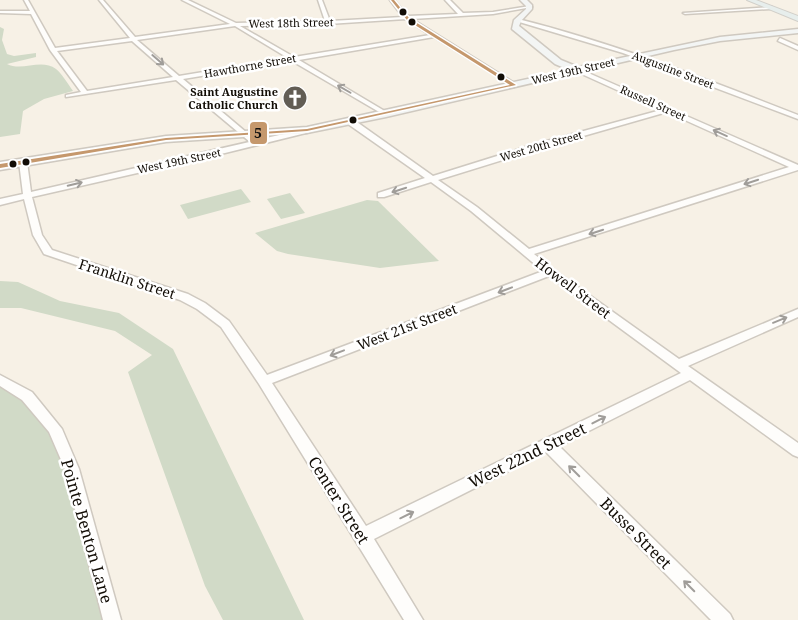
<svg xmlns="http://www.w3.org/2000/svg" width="798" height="620" viewBox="0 0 798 620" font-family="'Noto Serif',serif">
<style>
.green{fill:#d1dac7}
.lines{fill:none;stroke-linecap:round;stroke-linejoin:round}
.street-casing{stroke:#cfc9c0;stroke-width:3}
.secondary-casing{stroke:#cfc9c0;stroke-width:3}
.primary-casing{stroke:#d1cfc9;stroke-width:2}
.street{fill:#fefdfb;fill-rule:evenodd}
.secondary{fill:#f3f5f4;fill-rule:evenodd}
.primary{fill:#e7eeec;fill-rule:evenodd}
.bus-1-casing{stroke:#fff;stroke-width:3}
.bus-1{fill:#c5986d;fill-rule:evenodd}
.oneway{stroke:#a09d99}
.bus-dot{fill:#120d06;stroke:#fff;stroke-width:2}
.labels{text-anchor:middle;stroke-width:5;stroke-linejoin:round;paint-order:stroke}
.far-street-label{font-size:11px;fill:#120d06;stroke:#fff}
.far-poi-label{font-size:11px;font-weight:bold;fill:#120d06;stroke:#fff;text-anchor:end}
.street-label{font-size:14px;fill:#120d06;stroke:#fff}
.near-street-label{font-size:16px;fill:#120d06;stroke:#fff}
.line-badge{stroke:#fff;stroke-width:2}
.pale-badge-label{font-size:14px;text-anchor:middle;font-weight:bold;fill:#111}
</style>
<rect width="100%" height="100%" fill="#f7f1e6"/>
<!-- green -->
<g class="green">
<path d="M0,27L4,29L2,40L7,54L14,56L36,53V57L7,64C22,72 41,58 56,69C62,74 68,84 73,91L44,99L23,111L20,134L0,137Z"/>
<polygon points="241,189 251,202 188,219 180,205"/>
<polygon points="290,193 305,213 281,219 267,199"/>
<polygon points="367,200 378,201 439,261 380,268 288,254 277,251 255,233"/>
<polygon points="0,281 18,282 60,301 119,313 173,349 304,620 223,620 205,586 128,372 152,355 115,331 21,308 0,308"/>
<polygon points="0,380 55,429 112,620 0,620"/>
</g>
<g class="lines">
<defs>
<g id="street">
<path d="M24,0H28L55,48L130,38L99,0H103L135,37L230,24L182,0H188L236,23L325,21L318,0H322L330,21L403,17L390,0H394L408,16L458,14L445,0H450L463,13L493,12L530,6L532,7L493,14L412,19L516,84L517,85L514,87L434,37L299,60L388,113L389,114L386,116L292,61L183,79L253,138V142H250L176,80L66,97V95L81,92L50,50L31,14L0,13V11H30ZM406,19L430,35L294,57L240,26L328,24ZM235,26L288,58L179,76L137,40ZM132,41L173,77L87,91L57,51Z"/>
<polygon points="772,7 770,9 685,14 683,13"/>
<path d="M518,19C614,43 706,79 798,115V119L623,53L516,21Z"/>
<polygon points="780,38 798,46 798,50 778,41"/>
<path d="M577,68L798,165V170L534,254L554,270L679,359L798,309V317L688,366L798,443V457L793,455L690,380L559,446L730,614L733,620H711L546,452L374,539L423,620H404L259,384L221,327L197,309L180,300L44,254L33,235L24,199L0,205V199L23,194L19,162L23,160L27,162L31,192L310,128V132L225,153L32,197L42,235L52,250L188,294L205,303L229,321L267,375L543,271L471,211L431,182L384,197H378V193L425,178L348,124V120H354L433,176L532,145L661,110L575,71V69ZM667,112L789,167L529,249L477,207L438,180L538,149ZM549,276L681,373L366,526L272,383Z"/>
<polygon points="0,375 32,392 62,429 79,469 121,620 103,620 65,469 49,432 22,400 0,386"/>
</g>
<polygon id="secondary" points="520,0 527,0 532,5 532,9 521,21 519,26 561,60 578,67 720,37 798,29 798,33 720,41 674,50 386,117 307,133 166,142 0,170 0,162 166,136 307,127 569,70 555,64 512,29 514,20 526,9 526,6"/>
<polygon id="primary" points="747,0 756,0 798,16 798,21"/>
</defs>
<!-- street casing -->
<use href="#street" class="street-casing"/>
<!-- secondary casing -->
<use href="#secondary" class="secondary-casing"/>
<!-- primary casing -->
<use href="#primary" class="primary-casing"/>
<!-- street -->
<use href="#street" class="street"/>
<!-- secondary -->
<use href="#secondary" class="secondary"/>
<!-- primary -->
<use href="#primary" class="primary"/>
<defs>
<polygon id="bus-1" points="391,0 394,0 409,18 516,85 307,131 166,140 0,168 0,164 166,138 307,129 510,85 407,20"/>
</defs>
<!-- bus-1 casing -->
<use href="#bus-1" class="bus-1-casing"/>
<!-- bus-1 -->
<use href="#bus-1" class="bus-1"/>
</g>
<!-- one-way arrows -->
<defs><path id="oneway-shaft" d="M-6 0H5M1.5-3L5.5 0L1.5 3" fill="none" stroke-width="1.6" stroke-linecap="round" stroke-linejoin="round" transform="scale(1.25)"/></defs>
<g class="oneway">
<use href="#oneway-shaft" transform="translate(158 60) rotate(41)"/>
<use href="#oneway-shaft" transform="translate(344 89) rotate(-150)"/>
<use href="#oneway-shaft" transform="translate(720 133) rotate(-156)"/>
<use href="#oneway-shaft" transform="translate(751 182) rotate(162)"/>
<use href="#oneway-shaft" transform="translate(75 184) rotate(-13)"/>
<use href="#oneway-shaft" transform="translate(399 190) rotate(162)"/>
<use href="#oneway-shaft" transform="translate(596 232) rotate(162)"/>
<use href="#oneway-shaft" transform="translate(505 290) rotate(159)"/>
<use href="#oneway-shaft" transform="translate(780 320) rotate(-22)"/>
<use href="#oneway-shaft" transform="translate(337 353) rotate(159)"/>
<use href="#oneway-shaft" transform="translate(599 420) rotate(-27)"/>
<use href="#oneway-shaft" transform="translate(574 471) rotate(-135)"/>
<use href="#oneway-shaft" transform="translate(407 515) rotate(-26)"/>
<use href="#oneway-shaft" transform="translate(689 586) rotate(-135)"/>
</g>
<!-- icons -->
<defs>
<symbol id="church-disc" viewBox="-11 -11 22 22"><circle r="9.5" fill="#625d54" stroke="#fff"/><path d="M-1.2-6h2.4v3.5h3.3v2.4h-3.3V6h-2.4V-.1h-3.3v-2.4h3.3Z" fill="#fff"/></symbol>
</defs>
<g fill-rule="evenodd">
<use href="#church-disc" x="281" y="84" width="28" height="28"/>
</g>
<!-- markers -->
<g class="bus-dot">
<circle cx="403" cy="12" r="4.5"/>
<circle cx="412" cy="22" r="4.5"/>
<circle cx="501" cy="77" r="4.5"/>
<circle cx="353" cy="120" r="4.5"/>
<circle cx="26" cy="162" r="4.5"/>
<circle cx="13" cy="164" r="4.5"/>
</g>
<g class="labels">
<!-- far-street labels -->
<g class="far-street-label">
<text transform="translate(291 23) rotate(-1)" y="4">West 18th Street</text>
<text transform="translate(250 66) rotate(-10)" y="4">Hawthorne Street</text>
<text transform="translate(673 70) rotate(21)" y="4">Augustine Street</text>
<text transform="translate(573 71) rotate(-13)" y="4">West 19th Street</text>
<text transform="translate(653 103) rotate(24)" y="4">Russell Street</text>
<text transform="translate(541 146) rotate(-16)" y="4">West 20th Street</text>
<text transform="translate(179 161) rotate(-12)" y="4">West 19th Street</text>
</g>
<!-- far-poi labels -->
<g class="far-poi-label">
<text x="278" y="96">Saint Augustine<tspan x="278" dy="13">Catholic Church</tspan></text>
</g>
<!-- street labels -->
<g class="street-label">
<text transform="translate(127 279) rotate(18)" y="5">Franklin Street</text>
<text transform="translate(573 288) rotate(37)" y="5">Howell Street</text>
<text transform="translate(407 327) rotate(-21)" y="5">West 21st Street</text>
</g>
<!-- near-street labels -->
<g class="near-street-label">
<text transform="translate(527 455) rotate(-26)" y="6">West 22nd Street</text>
<text transform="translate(339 500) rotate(58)" y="6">Center Street</text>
<text transform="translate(87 531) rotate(74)" y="6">Pointe Benton Lane</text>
<text transform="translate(636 533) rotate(45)" y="6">Busse Street</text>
</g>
</g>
<rect class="line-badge" x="249" y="121" width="19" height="24" rx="5" fill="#c5986d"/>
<g class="pale-badge-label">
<text x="258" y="138">5</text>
</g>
</svg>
